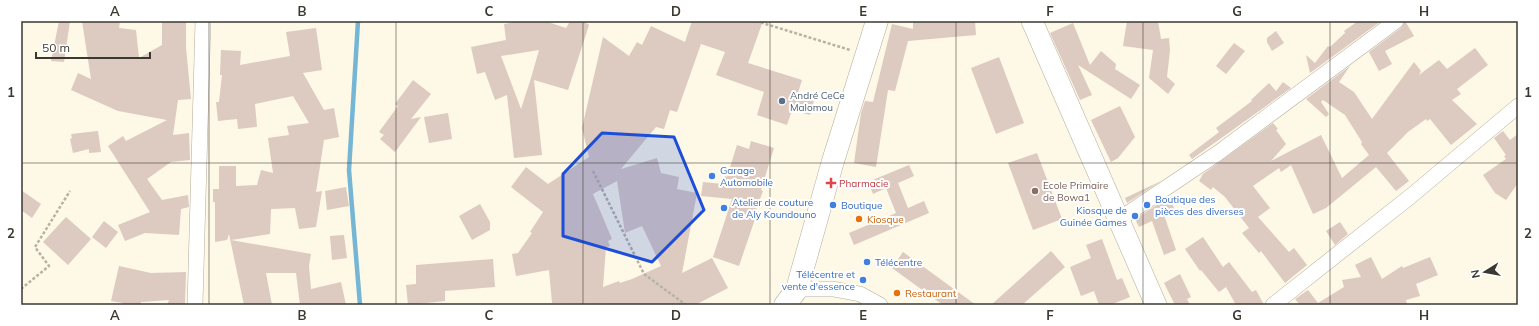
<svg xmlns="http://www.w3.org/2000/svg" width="1539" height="326" viewBox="0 0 1539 326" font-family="Mulish,sans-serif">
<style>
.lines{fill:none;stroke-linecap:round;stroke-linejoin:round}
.stream{stroke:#75b6d5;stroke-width:4.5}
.building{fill:#ddcac0;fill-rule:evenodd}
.minor-casing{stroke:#b3ad9c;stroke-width:16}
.secondary-casing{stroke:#b3ad9c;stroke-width:22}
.trunk-casing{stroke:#b3ad9c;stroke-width:23}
.path{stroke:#b7b2a4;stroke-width:2.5;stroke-dasharray:3 2;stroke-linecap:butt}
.minor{stroke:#fff;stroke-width:15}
.secondary{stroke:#fff;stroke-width:21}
.trunk{stroke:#fff;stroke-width:22}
.marked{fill:#1d4ed8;fill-opacity:0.2;stroke:#1d4ed8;stroke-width:3;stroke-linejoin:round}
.grid{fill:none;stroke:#3a3830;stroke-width:1;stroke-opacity:0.55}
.service-dot{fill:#5c6f8a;stroke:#fff;stroke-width:1.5}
.shop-dot{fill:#3f7fe0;stroke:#fff;stroke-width:1.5}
.health-dot{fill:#e0444e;stroke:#fff;stroke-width:1.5}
.education-dot{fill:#8d6e63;stroke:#fff;stroke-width:1.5}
.food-dot{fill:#e8710a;stroke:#fff;stroke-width:1.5}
.labels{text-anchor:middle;stroke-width:4;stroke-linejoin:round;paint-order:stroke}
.service-label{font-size:10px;fill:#4e5e75;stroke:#fff;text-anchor:start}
.shop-label{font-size:10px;fill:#366cbe;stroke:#fff;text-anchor:start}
.health-label{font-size:10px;fill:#be3a42;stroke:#fff;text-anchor:start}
.education-label{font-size:10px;fill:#785e54;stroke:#fff;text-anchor:start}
.food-label{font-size:10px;fill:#c56008;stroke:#fff;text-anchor:start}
.neatline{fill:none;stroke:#3a3830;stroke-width:1.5}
.grid-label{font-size:13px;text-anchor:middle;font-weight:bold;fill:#3a3830}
</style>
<rect width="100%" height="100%" fill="#fef8e6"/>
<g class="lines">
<!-- stream -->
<polyline class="stream" points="358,21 349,170 360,305"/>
</g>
<!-- building -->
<g class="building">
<polygon points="59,21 70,21 64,62 51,61"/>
<polygon points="82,21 120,21 119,28 136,30 139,58 162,45 162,21 186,21 186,48 191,99 178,100 173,135 189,133 190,160 171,162 147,179 162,200 188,195 189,207 181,209 179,235 145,233 125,241 118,225 150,212 108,146 123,136 126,141 167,120 118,111 71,90 78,73 91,79"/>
<path d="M521,21H545L566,28L570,21H583L589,25L568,90L534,80L542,155L514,158L507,95L495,100L485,72L477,74L471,47L506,40L504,24ZM539,50L531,78L521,109L501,56Z"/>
<path d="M692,21H763L748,63L802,80L797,96L814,101L810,115L792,110L787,125L757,115L764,92L716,75L725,52L701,44L677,112L670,110L664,129L656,127L621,169L657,158L661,173L679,177L677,189L697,193L682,273L712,258L728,288L695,305L552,303L549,270L516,276L512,254L518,253L532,233L530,232L543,212L511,187L526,167L548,184L589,157L582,128L603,37L629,56L637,42L642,45L651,26L685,42ZM617,181L625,233L642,226L661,266L632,279L620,283L619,281L603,287L606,247L610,246L608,241L612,239L593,194Z"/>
<polygon points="913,21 975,21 976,35 908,41 895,91 888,90 876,167 854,163 861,113 865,101 873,102 892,24 913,29"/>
<polygon points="1127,21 1158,21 1161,39 1169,38 1170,50 1167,77 1175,84 1168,94 1149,78 1153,50 1123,46"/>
<polygon points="1358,21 1381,21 1310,73 1306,55 1315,63 1328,46 1330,47 1345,33 1344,31"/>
<polygon points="1405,21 1414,36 1385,51 1392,64 1379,71 1369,52 1401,28"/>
<polygon points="1073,23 1090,65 1101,51 1116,64 1115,69 1140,85 1131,99 1078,65 1092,95 1080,100 1050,33"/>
<polygon points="316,28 322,70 303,73 324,110 334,108 339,137 324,140 316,192 322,191 316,227 299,229 295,208 271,209 270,234 231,240 311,254 309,266 311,289 341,282 346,305 300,305 296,273 266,273 272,305 244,305 229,234 227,240 215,242 215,202 213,202 213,189 219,189 219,166 236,166 236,186 257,185 261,170 273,173 268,138 289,135 287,126 309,123 293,96 255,104 257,127 238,129 237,119 218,121 216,102 219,102 222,75 220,75 221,50 241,51 240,65 290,56 286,32"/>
<polygon points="1276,31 1284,43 1272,51 1267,42 1267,38"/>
<polygon points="1234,43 1245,51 1226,74 1216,66"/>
<polygon points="1475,48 1488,65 1457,89 1461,94 1452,100 1477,124 1451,145 1430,119 1427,121 1426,119 1408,132 1387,153 1409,181 1396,191 1376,167 1326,208 1313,214 1291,165 1281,172 1279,168 1253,186 1270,208 1258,217 1289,252 1294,248 1307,265 1285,283 1261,251 1259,253 1242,233 1249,228 1225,197 1213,187 1211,190 1199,181 1203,174 1273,123 1278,129 1276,130 1286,144 1271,161 1321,135 1342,178 1369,155 1361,144 1362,142 1345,115 1323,100 1321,102 1329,114 1326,117 1306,99 1350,66 1339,82 1354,92 1372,119 1414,62 1421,71 1419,75 1439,60 1447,69"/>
<polygon points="999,57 1024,123 996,134 971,68"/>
<polygon points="413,80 431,94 411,119 421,117 395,152 380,139 384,135 379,132 398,106 395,104"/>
<polygon points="1283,82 1291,88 1192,159 1189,155 1219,132 1216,128 1252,101 1251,100 1269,83 1276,91"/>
<polygon points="1120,106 1135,137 1118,158 1111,162 1091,120"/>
<polygon points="448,113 452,139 429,143 424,117"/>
<polygon points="98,131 101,152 89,153 89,149 73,153 70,139 72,138 71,134"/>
<polygon points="1503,131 1510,140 1518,134 1518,183 1506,200 1495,193 1483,175 1506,159 1504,156 1506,155 1494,138"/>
<polygon points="751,141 774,148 761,190 763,191 753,218 755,219 739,266 713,257 732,199 701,196 703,182 722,184 725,176 727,177 737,145 749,149"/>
<polygon points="1037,153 1062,219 1033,230 1008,163"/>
<polygon points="909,165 914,176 898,183 908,208 924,201 929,213 854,245 849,233 896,213 886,188 873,194 868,182"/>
<polygon points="1161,181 1127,203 1125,198"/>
<polygon points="346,187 349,206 327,210 325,191"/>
<polygon points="21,190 41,204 32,218 21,210"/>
<polygon points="1169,197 1175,210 1164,215 1176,250 1164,255 1152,221 1139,227 1135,219"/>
<polygon points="480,204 490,222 490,230 472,240 459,216"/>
<polygon points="66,217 91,239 68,265 43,242"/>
<polygon points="104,221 118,232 106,248 92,237"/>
<polygon points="1340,222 1348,234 1335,245 1326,231"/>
<polygon points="344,235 347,258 332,260 330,236"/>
<polygon points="1203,237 1223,267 1229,262 1252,292 1256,290 1264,305 1236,305 1226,287 1219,292 1201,270 1200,271 1185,249"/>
<polygon points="1102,239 1117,280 1122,278 1130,297 1110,305 1099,305 1094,291 1081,296 1070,267 1091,258 1086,245"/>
<polygon points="1051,251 1065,267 1022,305 991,305"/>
<polygon points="903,252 976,305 943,305 892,268"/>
<polygon points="1371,257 1382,279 1402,266 1403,268 1430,257 1438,275 1416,284 1420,296 1406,300 1407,305 1300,305 1295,299 1308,290 1318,303 1344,287 1342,280 1361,277 1355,265"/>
<polygon points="493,259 495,287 445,291 445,301 408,305 406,285 416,284 416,265"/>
<polygon points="119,266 151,273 186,272 185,305 167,305 169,300 141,302 140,305 123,305 123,303 111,301"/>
<polygon points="1180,274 1191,297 1187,299 1190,305 1175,305 1164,283"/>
</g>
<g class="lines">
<defs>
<g id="minor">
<polyline points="1118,220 1218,153 1396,21"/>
<polyline points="797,289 833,289 860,294 880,305"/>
<polyline points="195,305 203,21"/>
<polyline points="1273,305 1411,196 1518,106"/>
</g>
<polyline id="secondary" points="1032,21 1156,305"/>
<polyline id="trunk" points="785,305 797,289 833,161 877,21"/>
</defs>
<!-- minor casing -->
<use href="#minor" class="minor-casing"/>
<!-- secondary casing -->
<use href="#secondary" class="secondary-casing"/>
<!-- trunk casing -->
<use href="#trunk" class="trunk-casing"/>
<!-- path -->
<g class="path">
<polyline points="756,21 850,50"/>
<polyline points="593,171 644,274 686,305"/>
<polyline points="21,289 49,266 35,247 70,191"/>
</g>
<!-- minor -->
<use href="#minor" class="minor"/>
<!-- secondary -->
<use href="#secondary" class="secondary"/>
<!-- trunk -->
<use href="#trunk" class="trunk"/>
</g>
<!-- marked area -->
<path class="marked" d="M602,133L674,137L704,210L652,262L563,236V174Z"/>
<!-- grid -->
<path class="grid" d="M209,21V305M396,21V305M583,21V305M770,21V305M956,21V305M1143,21V305M1330,21V305M21,163H1518"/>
<!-- markers -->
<circle class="service-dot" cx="782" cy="101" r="4"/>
<g class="shop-dot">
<circle cx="712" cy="176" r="4"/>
<circle cx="833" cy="205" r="4"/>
<circle cx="1147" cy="205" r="4"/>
<circle cx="724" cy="208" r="4"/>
<circle cx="1135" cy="216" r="4"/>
<circle cx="867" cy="262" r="4"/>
<circle cx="863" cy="280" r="4"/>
</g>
<path class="health-dot" d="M829 177h4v4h4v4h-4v4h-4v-4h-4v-4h4z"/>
<circle class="education-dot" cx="1035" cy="191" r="4"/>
<g class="food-dot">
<circle cx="859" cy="219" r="4"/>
<circle cx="897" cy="293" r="4"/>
</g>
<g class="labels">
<!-- service labels -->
<g class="service-label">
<text x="790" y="99">André CeCe<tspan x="790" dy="12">Malomou</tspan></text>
</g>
<!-- shop labels -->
<g class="shop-label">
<text x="720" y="174">Garage<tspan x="720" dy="12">Automobile</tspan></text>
<text x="1155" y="203">Boutique des<tspan x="1155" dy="12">pièces des diverses</tspan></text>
<text x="732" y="206">Atelier de couture<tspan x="732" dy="12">de Aly Koundouno</tspan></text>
<text x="841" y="209">Boutique</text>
<text x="1127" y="214" text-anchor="end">Kiosque de<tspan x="1127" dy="12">Guinée Games</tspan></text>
<text x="875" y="266">Télécentre</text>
<text x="855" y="278" text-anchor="end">Télécentre et<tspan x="855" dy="12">vente d'essence</tspan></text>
</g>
<!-- health labels -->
<g class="health-label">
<text x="839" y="187">Pharmacie</text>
</g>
<!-- education labels -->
<g class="education-label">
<text x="1043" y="189">Ecole Primaire<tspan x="1043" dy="12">de Bowa1</tspan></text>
</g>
<!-- food labels -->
<g class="food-label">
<text x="867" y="223">Kiosque</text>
<text x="905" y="297">Restaurant</text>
</g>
</g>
<!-- border -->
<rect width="1539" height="326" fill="none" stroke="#ffffff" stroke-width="44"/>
<!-- north arrow -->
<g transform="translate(1485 272) rotate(259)" stroke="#ffffff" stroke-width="3" paint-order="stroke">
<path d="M0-3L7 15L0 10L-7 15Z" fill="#3a3830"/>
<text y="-6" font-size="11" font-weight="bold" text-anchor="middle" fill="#3a3830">N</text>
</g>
<!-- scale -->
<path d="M36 52v6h114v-6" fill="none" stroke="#3a3830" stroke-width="2"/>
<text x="42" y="52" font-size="12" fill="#3a3830" stroke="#ffffff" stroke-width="3" paint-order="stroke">50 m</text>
<rect x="22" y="22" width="1495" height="282" class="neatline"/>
<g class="grid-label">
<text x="115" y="16">A</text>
<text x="302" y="16">B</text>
<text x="489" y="16">C</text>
<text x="676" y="16">D</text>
<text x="863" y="16">E</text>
<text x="1050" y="16">F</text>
<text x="1237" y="16">G</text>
<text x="1424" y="16">H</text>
<text x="11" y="97">1</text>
<text x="1528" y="97">1</text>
<text x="11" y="238">2</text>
<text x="1528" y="238">2</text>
<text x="115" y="320">A</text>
<text x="302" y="320">B</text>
<text x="489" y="320">C</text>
<text x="676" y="320">D</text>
<text x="863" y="320">E</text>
<text x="1050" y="320">F</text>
<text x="1237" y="320">G</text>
<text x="1424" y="320">H</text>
</g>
</svg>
